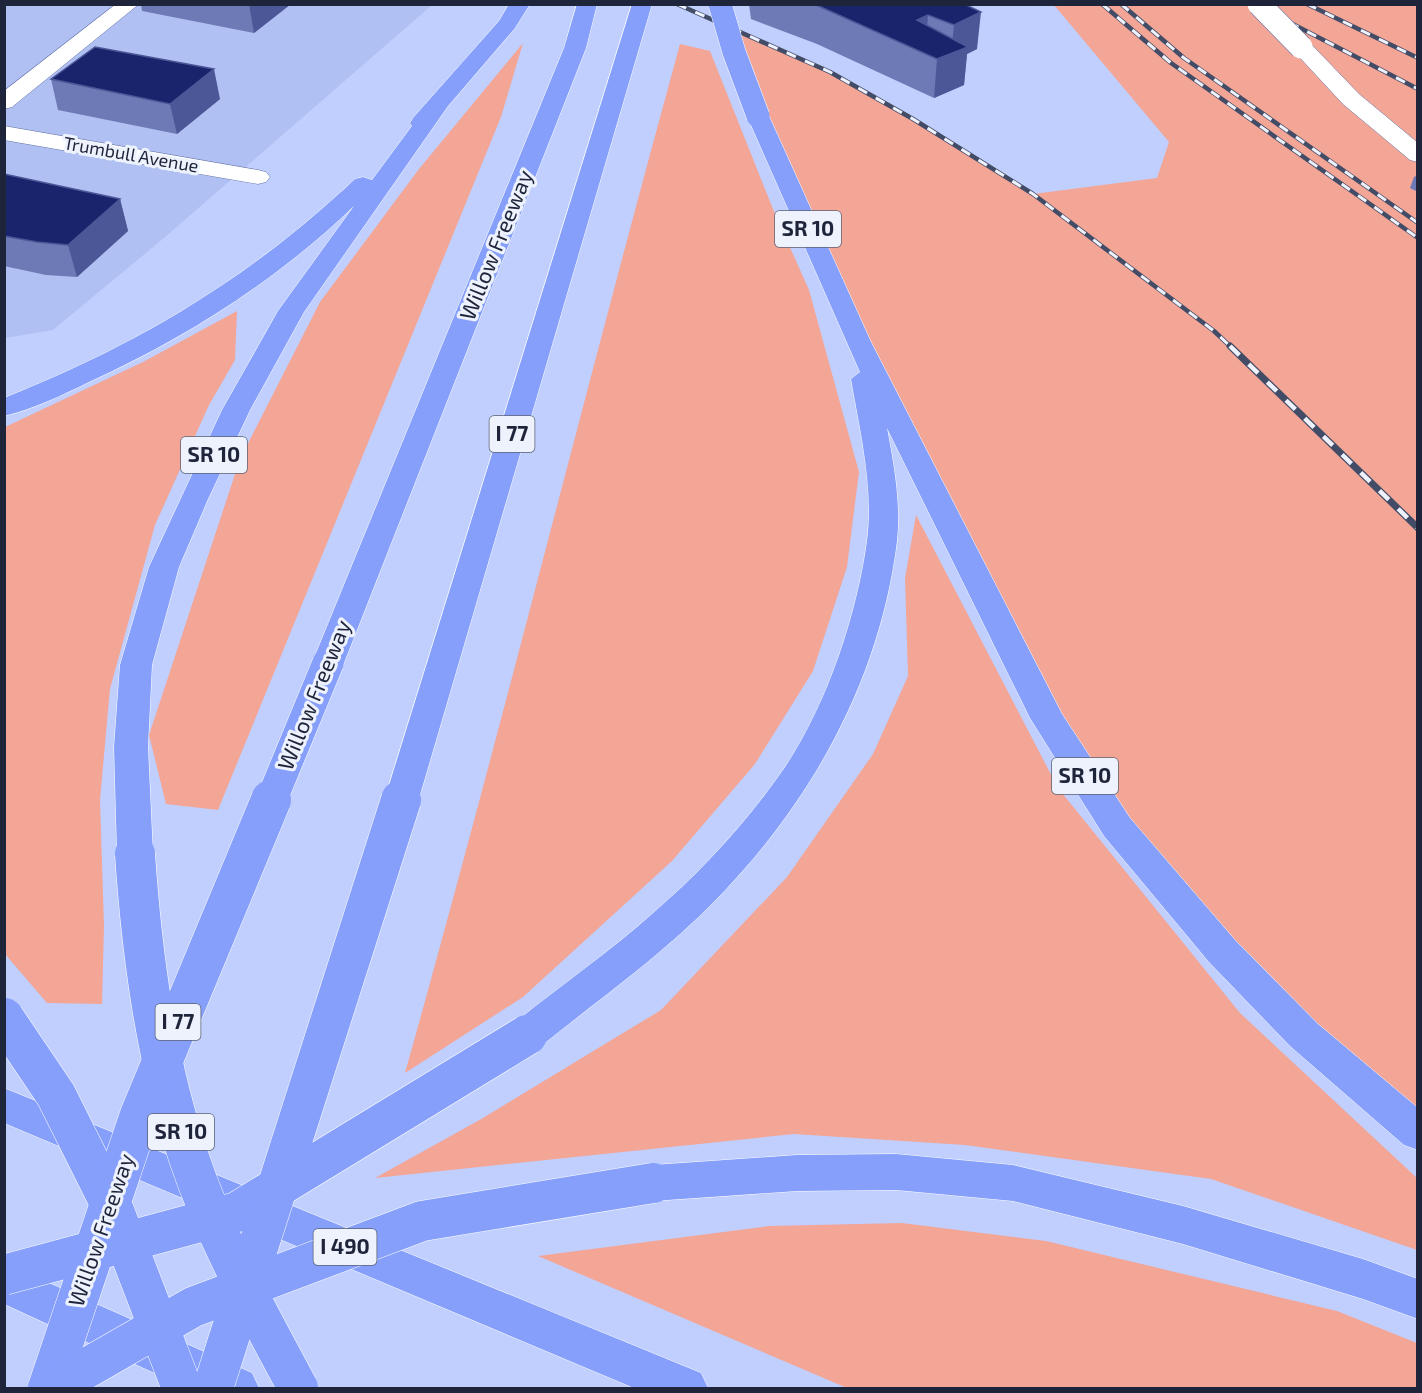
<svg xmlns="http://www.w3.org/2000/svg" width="1422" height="1393" viewBox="0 0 1422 1393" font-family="'Exo 2',sans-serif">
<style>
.built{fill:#b0c0f2}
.green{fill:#f3a596}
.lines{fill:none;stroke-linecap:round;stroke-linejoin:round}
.minor-casing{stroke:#6170a4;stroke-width:1}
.highway-casing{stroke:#fff;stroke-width:1}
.minor{fill:#fff;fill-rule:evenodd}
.highway{fill:#869ffb;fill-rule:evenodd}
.rail-far1-casing{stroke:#434c67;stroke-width:4.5}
.rail-casing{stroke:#434c67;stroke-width:7}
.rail-far1{stroke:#edf2fd;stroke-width:3;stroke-dasharray:10;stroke-linecap:butt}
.rail{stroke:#edf2fd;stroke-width:4.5;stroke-dasharray:13;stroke-linecap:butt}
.minor-bridge-casing{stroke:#6170a4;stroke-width:24;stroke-linecap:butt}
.highway-bridge-far2-casing{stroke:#fff;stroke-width:24;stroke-linecap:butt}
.highway-bridge-far1-casing{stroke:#fff;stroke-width:32;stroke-linecap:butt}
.highway-bridge-casing{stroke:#fff;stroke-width:41;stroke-linecap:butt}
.minor-bridge{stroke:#fff;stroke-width:23}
.highway-bridge-far2{stroke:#869ffb;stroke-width:23}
.highway-bridge-far1{stroke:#869ffb;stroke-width:31}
.highway-bridge{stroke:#869ffb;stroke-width:40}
.wall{fill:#6d7ab5}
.shaded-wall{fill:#4c5798}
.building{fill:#1a246c;stroke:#4c5798;stroke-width:1.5}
.labels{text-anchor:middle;stroke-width:6;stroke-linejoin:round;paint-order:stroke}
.far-street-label{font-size:18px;fill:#1e253a;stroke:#edf2fd}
.shield{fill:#edf2fd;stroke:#5c6274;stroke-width:1.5}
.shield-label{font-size:21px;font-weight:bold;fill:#1e253a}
.street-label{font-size:22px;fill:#1e253a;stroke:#edf2fd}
</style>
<rect width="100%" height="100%" fill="#c0cffe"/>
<!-- built -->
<polygon class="built" points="5,5 432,5 164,238 53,330 5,338"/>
<!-- green -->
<g class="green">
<polygon points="1054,5 1417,5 1417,1133 1222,951 1003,636 727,27 830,72 913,119 1033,194 1157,178 1169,142"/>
<polygon points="523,43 501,117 218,810 166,804 149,735 240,459 320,302 419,169"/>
<path d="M680,44L710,51L773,209L809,290L859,472L847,567L813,671L755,764L672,861L523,997L405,1073C501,731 586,386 680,44Z"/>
<polygon points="237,311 235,360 209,405 155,525 110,689 100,800 104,926 102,1004 47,1003 5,954 5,427 143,362"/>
<polygon points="916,515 1058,788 1240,1013 1417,1178 1417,1250 1211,1179 965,1145 794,1134 375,1178 483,1118 661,1010 787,877 873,754 908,676 905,578"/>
<polygon points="902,1223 1046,1241 1337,1311 1417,1343 1417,1388 847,1388 538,1256 769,1226"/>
</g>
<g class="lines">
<defs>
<g id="minor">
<polygon points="116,4 139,4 12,107 4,109 4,91"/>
<polygon points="1301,41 1309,42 1359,94 1418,143 1418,162 1410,160 1343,104 1290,47 1293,42"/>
<polygon points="4,126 258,170 266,172 270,177 266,182 258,184 4,140"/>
</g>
<g id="highway">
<path d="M509,4H530L515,28L448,106L304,312L250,410L208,499L179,567L152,665L148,747L153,854L148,864L135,868L122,864L117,854L114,747L120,665L149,567L222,410L278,311L354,206C277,280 186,338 89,382C62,395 34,409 4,416V398C138,345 250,278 355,179L363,177L372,180L412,126L410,123L413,118L499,21Z"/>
<polygon points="577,4 597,4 586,48 344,663 339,671 328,674 317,671 312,663 564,48"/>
<polygon points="632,4 652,4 420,795 415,804 403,808 391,804 386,795"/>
<path d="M758,109L766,111L769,116L871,342L1062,714L1130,818L1235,940L1318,1024L1418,1108V1150L1404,1145L1290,1046L1209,962L1104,836L1030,718L887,428C894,465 901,504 897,541C878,696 794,832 679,935C635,974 587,1009 541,1046L527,1051L513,1046L507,1035L513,1024C559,987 608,953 652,914C700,873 747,822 783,770C826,708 857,615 867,541C874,488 860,431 851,379L860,372L747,116L750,111Z"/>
<polygon points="4,1088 701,1373 708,1388 634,1388 4,1123"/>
<polygon points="896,1154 1013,1165 1183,1206 1363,1259 1418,1279 1418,1319 1363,1299 1183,1244 1013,1201 896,1190 797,1191 653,1201 638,1196 632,1183 638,1170 653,1165 797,1155"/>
<polygon points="4,1263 252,1373 259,1388 187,1388 4,1304"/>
</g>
</defs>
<!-- minor casing -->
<use href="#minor" class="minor-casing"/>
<!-- highway casing -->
<use href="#highway" class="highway-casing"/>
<!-- minor -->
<use href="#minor" class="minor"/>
<!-- highway -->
<use href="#highway" class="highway"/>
<defs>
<g id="rail-far1">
<polyline points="677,4 830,72 913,119 1033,194 1214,331 1232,348"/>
<polyline points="1102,4 1171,63 1418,238"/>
<polyline points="1121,4 1184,58 1418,223"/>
<polyline points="1254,4 1418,89"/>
<polyline points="1307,4 1418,58"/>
</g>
<polyline id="rail" points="1230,346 1418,528"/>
</defs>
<!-- rail-far1 casing -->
<use href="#rail-far1" class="rail-far1-casing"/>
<!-- rail casing -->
<use href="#rail" class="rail-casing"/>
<!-- rail-far1 -->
<use href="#rail-far1" class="rail-far1"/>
<!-- rail -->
<use href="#rail" class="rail"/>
<defs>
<polyline id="minor-bridge" points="1259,4 1301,47"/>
<polyline id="highway-bridge-far2" points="720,4 734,52 758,116"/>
<g id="highway-bridge-far1">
<polyline points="271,801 328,663"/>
<polyline points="401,801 403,795"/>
</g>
<g id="highway-bridge">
<path d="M135,854C142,956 156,1061 189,1158C216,1239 258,1313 298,1388"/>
<polyline points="4,1018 56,1095 114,1211 182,1388"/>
<polyline points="4,1275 237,1212 527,1035"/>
<polyline points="48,1388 140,1115 271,800"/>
<polyline points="52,1388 193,1307 422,1221 653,1183"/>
<polyline points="213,1388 401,800"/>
</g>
</defs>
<!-- minor-bridge casing -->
<use href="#minor-bridge" class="minor-bridge-casing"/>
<!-- highway-bridge-far2 casing -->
<use href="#highway-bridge-far2" class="highway-bridge-far2-casing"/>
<!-- highway-bridge-far1 casing -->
<use href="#highway-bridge-far1" class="highway-bridge-far1-casing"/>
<!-- highway-bridge casing -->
<use href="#highway-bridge" class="highway-bridge-casing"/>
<!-- minor-bridge -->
<use href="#minor-bridge" class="minor-bridge"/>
<!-- highway-bridge-far2 -->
<use href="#highway-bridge-far2" class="highway-bridge-far2"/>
<!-- highway-bridge-far1 -->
<use href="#highway-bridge-far1" class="highway-bridge-far1"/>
<!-- highway-bridge -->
<use href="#highway-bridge" class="highway-bridge"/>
</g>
<!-- wall -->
<g class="wall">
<polygon points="141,4 291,4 254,33 142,11"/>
<polygon points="749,4 964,4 977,49 967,54 964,85 934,98 817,44 751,19"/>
<polygon points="51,79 220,99 177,134 58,110"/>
<polygon points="4,174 120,199 128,231 77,277 46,275 4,266"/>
<polygon points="1418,175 1418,192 1410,188 1414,177"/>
</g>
<!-- shaded-wall -->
<g class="shaded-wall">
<polygon points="249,4 291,4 254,33"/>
<polygon points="981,12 977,49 967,54 964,85 934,98 937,59 951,54 954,25"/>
<polygon points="928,15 925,52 917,20"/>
<polygon points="214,69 220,99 177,134 170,104"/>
<polygon points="120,199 128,231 77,277 68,245"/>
</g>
<!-- building -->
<g class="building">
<polygon points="814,4 964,4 981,12 954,25 928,15 917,20 968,47 937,59"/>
<polygon points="95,47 214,69 170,104 51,79"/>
<polygon points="4,174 120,199 68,245 37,242 4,236"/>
</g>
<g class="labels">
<!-- far-street labels -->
<g class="far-street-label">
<text transform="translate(131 155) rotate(10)" y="6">Trumbull Avenue</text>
</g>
<!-- shield labels -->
<g class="shield">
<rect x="775" y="211" width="66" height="36" rx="4.5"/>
<rect x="489.5" y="416" width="45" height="36" rx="4.5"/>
<rect x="181" y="437" width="66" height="36" rx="4.5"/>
<rect x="1052" y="758" width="66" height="36" rx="4.5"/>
<rect x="155.5" y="1004" width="45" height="36" rx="4.5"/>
<rect x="148" y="1114" width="66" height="36" rx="4.5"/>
<rect x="313.5" y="1229" width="63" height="36" rx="4.5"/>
</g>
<g class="shield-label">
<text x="808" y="236">SR 10</text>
<text x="512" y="441">I 77</text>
<text x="214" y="462">SR 10</text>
<text x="1085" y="783">SR 10</text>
<text x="178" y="1029">I 77</text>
<text x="181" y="1139">SR 10</text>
<text x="345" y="1254">I 490</text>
</g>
<!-- street labels -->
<g class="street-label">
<text transform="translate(496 245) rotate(-68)" y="8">Willow Freeway</text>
<text transform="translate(314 695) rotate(-68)" y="8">Willow Freeway</text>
<text transform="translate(101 1230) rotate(-71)" y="8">Willow Freeway</text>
</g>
</g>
<!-- border -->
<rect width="1422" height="1393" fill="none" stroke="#1e253a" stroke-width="12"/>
</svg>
